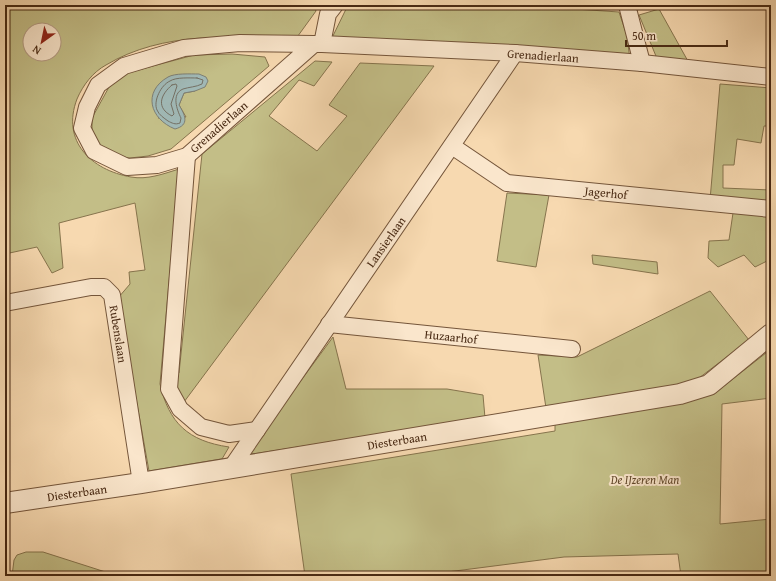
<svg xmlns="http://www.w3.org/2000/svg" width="776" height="581" viewBox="0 0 776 581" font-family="'Gentium Book Plus',serif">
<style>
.green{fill:#c3be87;stroke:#86744d;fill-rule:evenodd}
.water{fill:#a0b8b5;stroke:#7d7f74}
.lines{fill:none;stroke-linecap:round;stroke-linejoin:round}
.shore{stroke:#747064;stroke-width:1}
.minor-casing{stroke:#74553a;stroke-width:18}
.tertiary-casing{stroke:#74553a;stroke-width:22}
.minor{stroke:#fae6cc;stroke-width:16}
.tertiary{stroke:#fae6cc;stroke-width:20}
.labels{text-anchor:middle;stroke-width:4;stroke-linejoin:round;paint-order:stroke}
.street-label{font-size:12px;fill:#482913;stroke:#fae6cc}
.park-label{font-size:12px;font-style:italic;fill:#61472a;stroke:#fae6cc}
</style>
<rect width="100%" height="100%" fill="#f7d9b0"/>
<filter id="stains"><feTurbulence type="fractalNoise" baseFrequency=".005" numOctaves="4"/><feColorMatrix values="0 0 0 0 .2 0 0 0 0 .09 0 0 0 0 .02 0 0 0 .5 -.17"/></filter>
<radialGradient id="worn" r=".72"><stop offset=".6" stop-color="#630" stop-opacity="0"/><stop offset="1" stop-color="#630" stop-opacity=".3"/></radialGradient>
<!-- green -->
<g class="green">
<path d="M5,5H314L316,11L295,40C232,36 163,31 106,65C93,72 83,85 77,99C61,141 91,170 131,177C147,180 163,174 179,169L160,384C169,423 188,441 229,447L222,459L149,471L118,298L130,284L129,272L145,270L135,203L59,223L63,268L52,273L37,247L5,254ZM30,30H54V54H30Z"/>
<polygon points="348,5 516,5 619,12 627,36 630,60 330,42"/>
<polygon points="659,9 689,63 658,61 639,15"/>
<path d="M232,54L265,57L269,66L171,149L148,156L130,158L116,156L101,147L92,132V118L109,87L127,73L194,55ZM199,74L195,91L184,93L179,105L186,117L158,118Z"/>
<polygon points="315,61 332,62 314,86 299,80 269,116 317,151 347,116 329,105 360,63 434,66 184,402 176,388 175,377 179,373 202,154"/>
<polygon points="720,84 771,88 771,126 764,126 761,143 737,139 734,165 723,165 723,188 771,190 771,202 710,200"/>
<polygon points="507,193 549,195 536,267 497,261"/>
<polygon points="733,213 771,216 771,259 755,267 744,255 718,267 708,258 709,241 729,240"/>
<polygon points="592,255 657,262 658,274 593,264"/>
<polygon points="710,291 749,340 699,378 688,383 546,408 538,355 577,357"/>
<polygon points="333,337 346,389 447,389 483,395 485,418 246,455"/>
<polygon points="771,349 771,398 722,404 720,524 771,519 771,576 681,576 678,554 564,557 416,576 305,576 291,474 555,431 555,417 715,393"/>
<polygon points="26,552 43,552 118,576 12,576 14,560 17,555"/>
</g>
<!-- water -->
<path class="water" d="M199,74L206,77L208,81L205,87L195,91L184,93L179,105C185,115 190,125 175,129C150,119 142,92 168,77C175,73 190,74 199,74Z"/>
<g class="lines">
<!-- shore -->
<g class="shore">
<path d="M197,78L203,80L202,84C196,87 189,87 183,89C171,94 177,110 181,118L180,123C175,125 172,123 168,121C164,118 159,115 157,110C153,101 161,85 170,81C176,77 190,78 197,78Z"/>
<path d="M172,85L176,84L177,86L171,104L174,114L172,116C156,108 160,95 172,85Z"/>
</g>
<defs>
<g id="minor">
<polyline points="627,5 642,63"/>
<polyline points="314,44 187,156 157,165 127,167 94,151 82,128 87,107 98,85 124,66 184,48 240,43 314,44 322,44 515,53 642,63 771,77"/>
<polyline points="322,44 328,14 335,5"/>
<polyline points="452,146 507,183 771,209"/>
<polyline points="187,156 169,389 180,409 201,427 229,434 257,430"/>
<polyline points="5,303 91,287 104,287 112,295 141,483"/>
<polyline points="329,324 572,349"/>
<polyline points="231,468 515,53"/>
</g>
<polyline id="tertiary" points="5,503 141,483 680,394 709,385 771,334"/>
</defs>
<!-- minor casing -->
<use href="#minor" class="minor-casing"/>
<!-- tertiary casing -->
<use href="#tertiary" class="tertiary-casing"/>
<!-- minor -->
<use href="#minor" class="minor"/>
<!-- tertiary -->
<use href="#tertiary" class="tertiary"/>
</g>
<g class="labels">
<!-- street labels -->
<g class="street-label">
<text transform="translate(543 56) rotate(4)" y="4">Grenadierlaan</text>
<text transform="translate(219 127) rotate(-41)" y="4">Grenadierlaan</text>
<text transform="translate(606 193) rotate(6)" y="4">Jagerhof</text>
<text transform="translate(386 242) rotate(-55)" y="4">Lansierlaan</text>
<text transform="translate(118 334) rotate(81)" y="4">Rubenslaan</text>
<text transform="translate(451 337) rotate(6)" y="4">Huzaarhof</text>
<text transform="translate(397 441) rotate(-9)" y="4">Diesterbaan</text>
<text transform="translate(77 493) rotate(-8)" y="4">Diesterbaan</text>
</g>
<!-- park labels -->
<g class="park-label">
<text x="645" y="484">De IJzeren Man</text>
</g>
</g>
<!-- margin -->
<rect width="776" height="581" fill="none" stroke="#f7d9b0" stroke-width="20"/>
<rect x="6" y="6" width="764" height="569" fill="none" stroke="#482913" stroke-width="2"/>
<rect x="10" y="10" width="756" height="561" fill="none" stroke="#482913"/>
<!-- north arrow -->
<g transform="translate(42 42) rotate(213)"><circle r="19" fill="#fae6cc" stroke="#b39a82"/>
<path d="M0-3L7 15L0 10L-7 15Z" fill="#8f2418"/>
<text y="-6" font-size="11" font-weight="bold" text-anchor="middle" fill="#482913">N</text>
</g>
<!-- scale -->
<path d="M626 40v6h101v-6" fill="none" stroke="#482913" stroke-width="2"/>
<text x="632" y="40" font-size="12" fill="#482913" stroke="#fae6cc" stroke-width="3" paint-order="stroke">50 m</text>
<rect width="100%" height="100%" filter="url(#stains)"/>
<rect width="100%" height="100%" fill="url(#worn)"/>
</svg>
